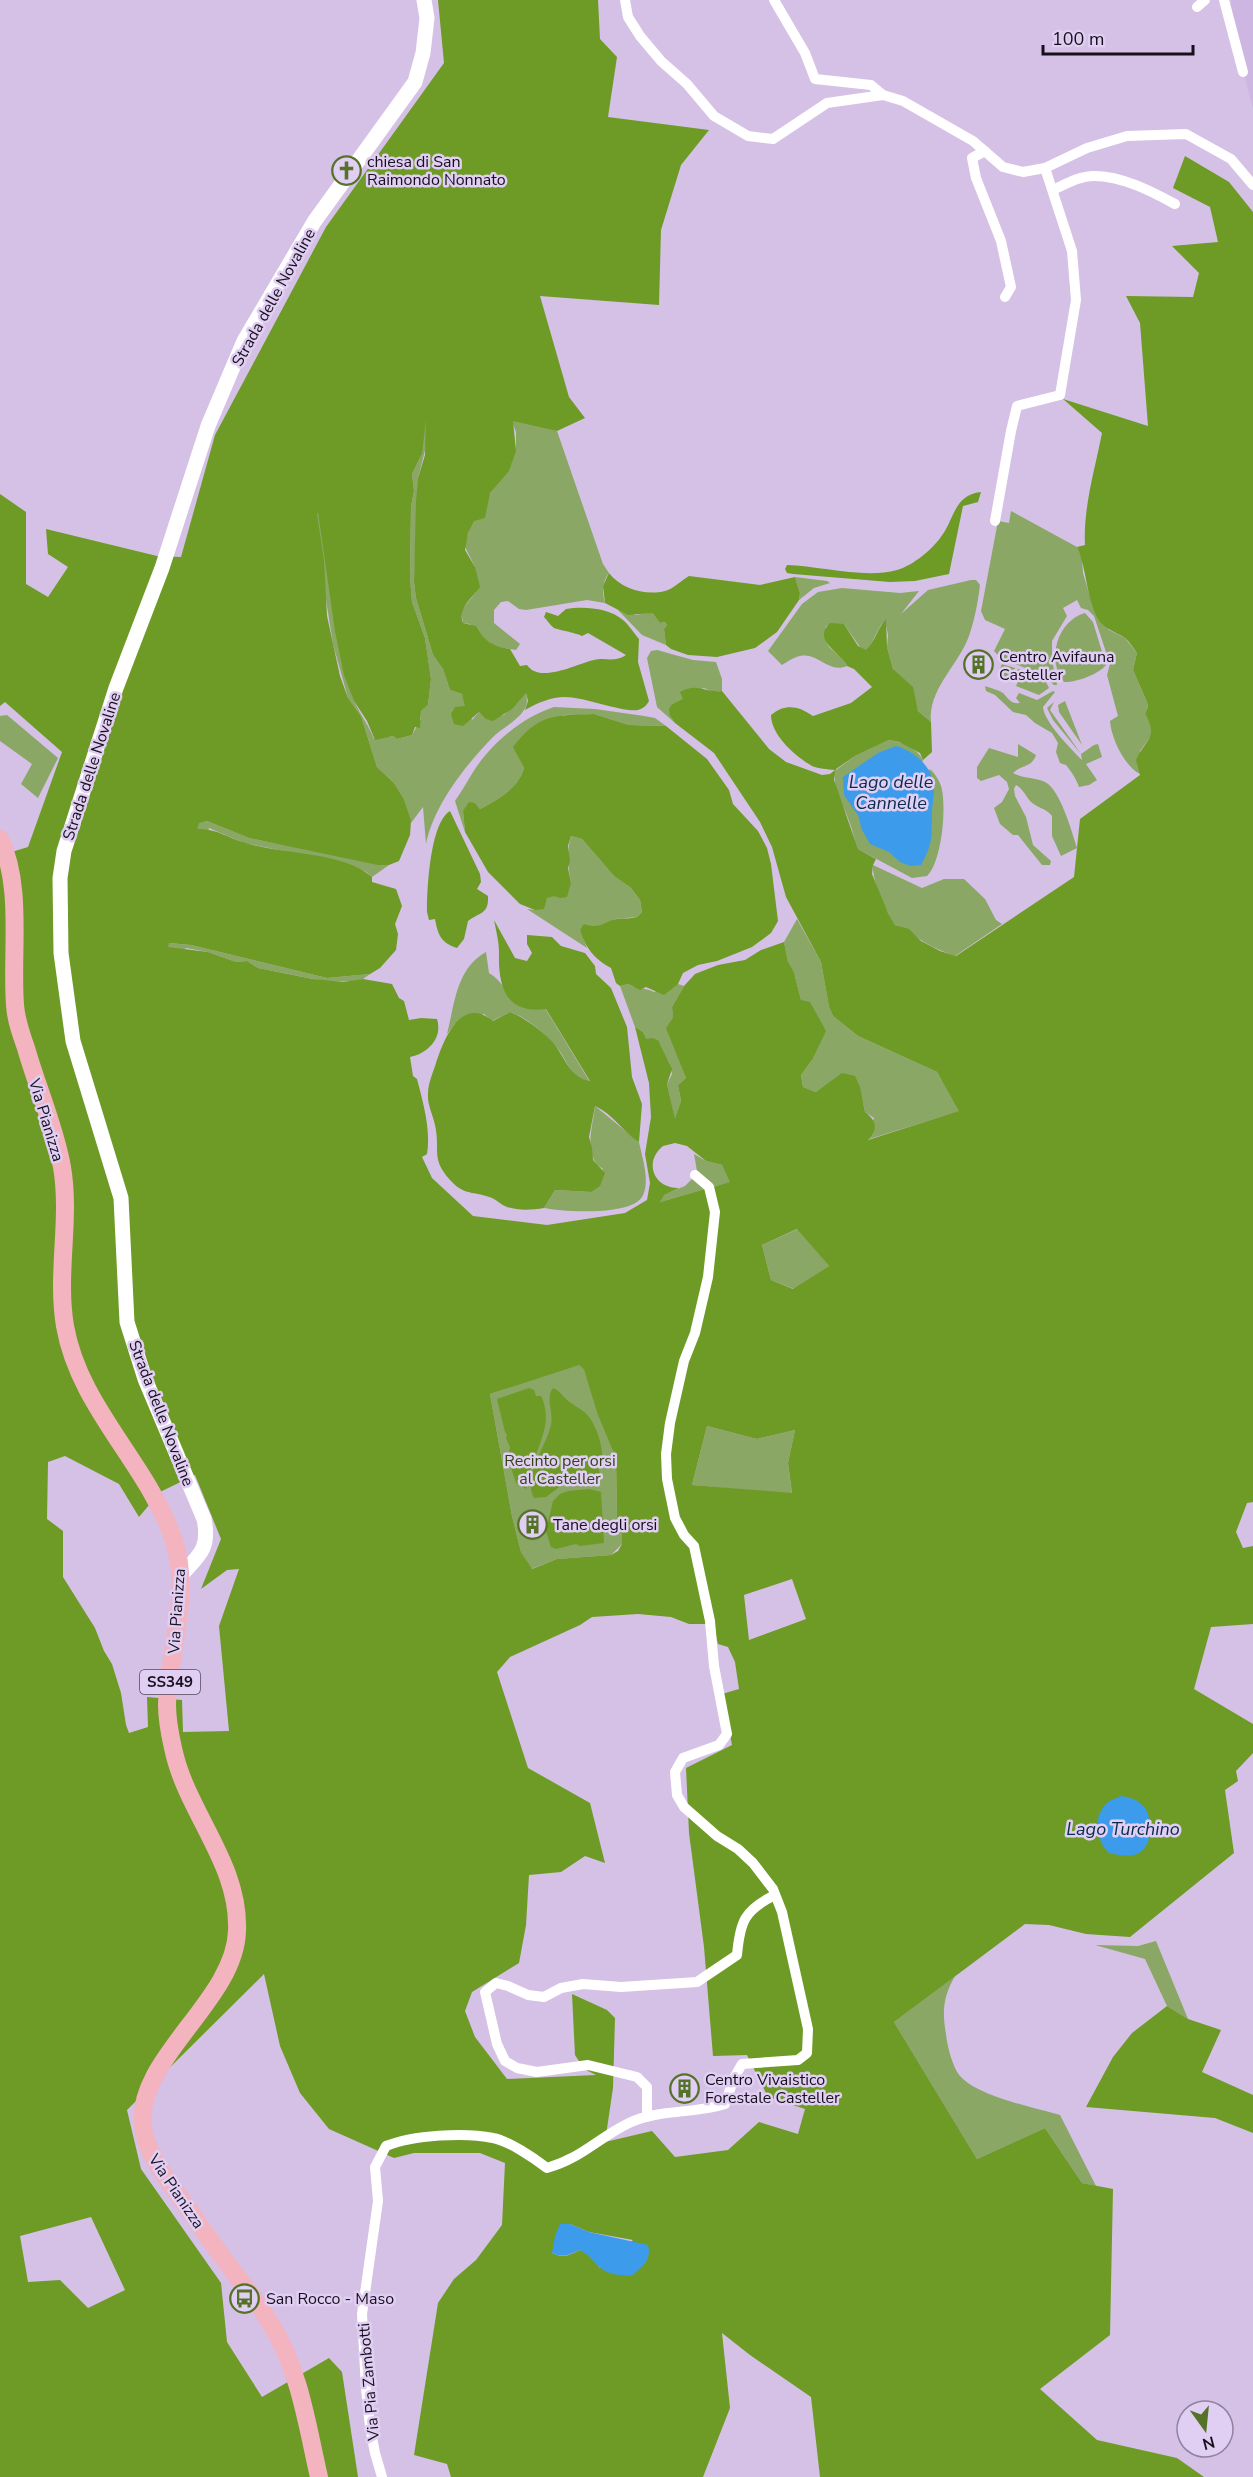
<svg xmlns="http://www.w3.org/2000/svg" width="1253" height="2477" viewBox="0 0 1253 2477" font-family="'Nunito Sans',sans-serif">
<style>
.built{fill:#cdb6e2}
.green{fill:#8aa765;fill-rule:evenodd}
.forest{fill:#6e9a26;fill-rule:evenodd}
.water{fill:#3d9bec}
.lines{fill:none;stroke-linecap:round;stroke-linejoin:round}
.street{stroke:#fff;stroke-width:10}
.secondary{stroke:#fff;stroke-width:15}
.primary{stroke:#f3b3bf;stroke-width:18}
.labels{text-anchor:middle;stroke-width:5;stroke-linejoin:round;paint-order:stroke}
.shield{fill:#e1cef3;stroke:#53495c;stroke-width:1.5}
.shield-label{font-size:15px;font-weight:bold;fill:#16101c}
.poi-label{font-size:16px;fill:#16101c;stroke:#e1cef3;text-anchor:start}
.street-label{font-size:16px;fill:#16101c;stroke:#e1cef3}
.park-label{font-size:16px;fill:#304316;stroke:#e1cef3}
.water-label{font-size:18px;font-style:italic;fill:#052c4c;stroke:#e1cef3}
</style>
<rect width="100%" height="100%" fill="#d4c1e5"/>
<!-- built -->
<polygon class="built" points="1231,0 1253,0 1253,109 1245,78 1247,73 1231,6"/>
<!-- green -->
<g class="green">
<path d="M494,413L557,431L603,564L609,573C602,582 602,592 605,603L587,600L526,610L519,609L508,601L501,602L494,610V623L520,644L516,650L491,646L470,624L463,623L461,611L476,592L475,567L464,545L471,525L490,493L511,465L516,445V432L513,424L427,443L418,478L414,582L416,598L433,655L443,669L450,690L462,694L472,720L479,712L486,718L504,715L526,692C527,699 528,705 524,710C516,722 502,728 492,738C465,766 434,805 426,844L423,807L411,823L404,799L394,783L377,767L361,716L348,698L333,644L325,593L200,822L207,821L249,838L389,865L372,877L366,872L344,863L244,843L209,828L169,943L191,945L327,978L370,974L363,979L353,981L329,982L258,968L247,961L236,962L208,952L186,948L157,972L177,880L352,415ZM422,454L412,474L414,491L411,506L410,578L412,602L425,638L431,679L428,705L421,711V719L412,735L397,739L393,736L374,739C369,725 358,712 353,698C341,661 334,623 330,584Z"/>
<path d="M1011,511L1077,547L1082,559L1083,573L1093,607L1109,630L1125,638L1137,653L1133,670L1147,702L1148,707L1145,714L1152,726L1153,733L1140,751V774C1125,767 1111,738 1110,721L1118,716L1107,675L1110,664L1094,616L1088,610L1081,608L1077,600L1063,608L1067,616L1052,641V660L1057,685H1054L1045,676L1001,658L994,651L1005,629L985,620L981,611L998,521L1009,523Z"/>
<polygon points="795,577 827,581 830,583 814,588 799,600 800,593"/>
<path d="M971,580H976L980,585C978,602 974,624 967,641C955,668 928,691 931,722L918,711L913,692L893,669L887,647L888,635L885,620C877,629 875,639 867,650H862L844,624L826,626C822,654 839,648 847,666C828,674 819,652 800,656C794,657 787,662 782,665L768,651L802,604L818,592L842,588L900,593L919,591L901,614L928,590Z"/>
<polygon points="618,610 636,615 653,612 660,623 665,622 667,625 664,629 666,645 642,635"/>
<path d="M1085,613L1093,622L1106,665C1099,674 1075,683 1064,682C1046,660 1057,621 1085,613Z"/>
<polygon points="657,650 693,660 716,662 722,679 722,691 712,692 704,688 681,693 684,699 672,704 670,716 675,723 657,707 647,658 651,651"/>
<polygon points="1002,664 1015,668 1011,679 998,674"/>
<polygon points="1018,669 1039,676 1045,680 1049,688 1039,695 1016,686 1018,681 1013,680"/>
<path d="M985,686C990,688 999,690 1003,693C1009,699 1010,704 1020,703L1016,698L1019,693L1037,700L1053,691L1055,692L1043,707C1044,722 1071,749 1082,760L1081,754L1053,720L1047,708L1054,702L1050,710L1081,754L1094,745L1098,744L1102,757L1086,764L1097,780L1089,785L1079,787C1076,778 1072,773 1066,765L1060,763L1056,752L1058,743L1052,733L1035,723L1026,715L1013,712L995,695L986,691Z"/>
<polygon points="1065,701 1082,745 1059,712 1058,705"/>
<path d="M554,707L595,709L644,716L655,718L666,726L629,725L594,714L563,715L517,754L524,768C519,788 497,800 480,809L475,803L463,811L465,832L455,801C462,791 468,780 475,769C493,742 523,717 554,707Z"/>
<polygon points="7,715 58,758 38,798 21,784 32,764 0,741 0,716"/>
<path d="M889,740C901,742 917,748 923,760L922,763L901,752L926,769L931,770C935,774 939,780 941,786C947,805 942,862 927,876L912,878L858,849C854,840 853,830 849,821C843,802 831,790 836,770L855,756Z"/>
<path d="M1018,744L1036,755C1032,768 1020,765 1013,773C1023,779 1034,777 1045,782C1060,789 1072,832 1077,848L1061,856L1052,836V816C1046,808 1037,808 1030,801C1025,795 1023,789 1016,785L1014,789L1015,796L1026,817L1033,845L1051,861L1050,865H1042L1018,835H1013L1000,824L994,808L1002,802L1009,789L1007,782L999,775L981,781L977,778V767L989,748L1018,757Z"/>
<path d="M571,836L582,839L614,876L631,888L640,900L642,912L637,917L615,919L604,926L580,930L587,948L527,909L535,910L547,898L571,883C568,869 567,849 571,836Z"/>
<path d="M873,865L922,888L944,879H964L985,899L996,920L1002,924L955,956C944,952 934,948 924,942C911,934 912,930 895,925C886,911 872,882 873,865Z"/>
<polygon points="797,919 821,962 829,1007 833,1016 858,1036 937,1072 960,1111 866,1140 874,1118 865,1112 863,1102 832,1082 816,1092 803,1087 801,1075 812,1060 801,1000 794,972 788,963 784,942"/>
<path d="M486,952L489,973C513,987 507,1016 545,1008L590,1082C566,1075 568,1057 552,1042C542,1031 524,1016 510,1012L492,1021L484,1014L455,1024L447,1034C455,1003 456,969 486,952Z"/>
<path d="M628,984C636,990 645,987 654,992L678,984L684,986L672,1007L677,1053L686,1078L678,1085L681,1101L675,1121L667,1084L672,1074L669,1062L662,1052L659,1041L645,1039L643,1032L635,1027L620,986Z"/>
<path d="M595,1106L639,1142C642,1157 651,1183 642,1197C630,1216 563,1212 544,1208L555,1190L591,1192L603,1169C582,1157 593,1126 595,1106Z"/>
<polygon points="694,1154 706,1161 722,1165 731,1182 712,1187 697,1171"/>
<polygon points="693,1178 706,1189 660,1202 663,1195 685,1186"/>
<polygon points="798,1229 829,1266 794,1289 771,1280 762,1245"/>
<polygon points="576,1365 579,1365 584,1370 616,1458 617,1518 622,1536 622,1544 611,1555 557,1559 531,1569 521,1552 512,1516 490,1394"/>
<polygon points="707,1426 757,1439 795,1430 788,1463 792,1494 692,1485"/>
<polygon points="1156,1941 1188,2019 1167,2006 1145,1959 1095,1945 1138,1946"/>
<path d="M955,1976C943,1997 942,2011 946,2034C947,2045 953,2069 961,2077C978,2096 1035,2108 1060,2115L1096,2186L1082,2183L1045,2128L977,2159L894,2022Z"/>
</g>
<!-- forest -->
<g class="forest">
<path d="M438,0H598L600,39L617,57L608,117L709,130L681,165L661,230L659,305L540,296L569,397L585,418L557,431L513,421L516,451L509,471L490,493L485,518L474,521L468,533L465,550L475,567L480,587C472,598 457,609 463,623L476,626C485,642 492,646 510,649L520,666L527,665C540,684 576,664 594,660C606,657 614,663 626,655L588,633L582,636C577,633 555,629 554,628C550,625 547,620 544,617L546,612L558,616L566,609C584,606 609,608 623,620C629,625 634,633 639,639L638,662L649,701C646,706 644,708 638,710C625,713 584,697 565,697C551,697 537,703 525,710L528,701L526,693L512,709L493,721L486,719L479,712L463,726L454,724L451,714L455,707L465,706L462,694L450,690L443,669L433,655L416,598L414,582L416,502L418,478L425,455L426,419L422,454L412,474L414,491L411,506L410,578L412,602L425,638L431,679L428,705L421,711L420,728L415,727L412,735L397,739L393,736L375,740L367,721L354,701L344,675L335,631L318,512L317,514L324,561L327,616L340,676L348,698L361,716L377,767L394,783L404,799L411,821L410,835L399,861L389,865H378L249,838L207,821L199,823L197,829C219,829 227,838 246,843C283,855 341,851 372,877V882L396,889L402,906L395,924L398,934L396,950L380,968L370,974L327,978L191,945L169,943L168,947L208,952L236,962L247,961L258,968L313,979L343,982L363,979L392,984L399,998L404,1001L409,1020L421,1018L437,1019C443,1038 428,1053 410,1057L413,1076L417,1079C423,1102 431,1130 427,1154L422,1157L432,1178L473,1216L547,1225L625,1213L647,1200L650,1183L645,1154L651,1117L649,1083L635,1027L643,1032L646,1039L653,1038L659,1041C662,1051 668,1059 672,1069L667,1084L675,1119L681,1101L678,1085L686,1078L666,1028L673,1018L672,1007L684,986L695,974L718,965L745,960L761,950L784,942L788,962L794,972L801,1000L810,1002L826,1031L812,1060L801,1075L803,1087L816,1092L842,1073L855,1076L860,1087L865,1112C877,1121 878,1129 868,1140L959,1111L937,1072L858,1036L833,1016L829,1007L821,962L786,897L772,847L760,822L714,753L675,723L670,716L669,709L672,704L683,699L680,692C698,682 704,693 722,691L769,749L786,762L822,775L830,774L835,770C827,769 819,769 812,766C795,756 771,735 771,715C785,703 799,706 813,716L851,703L872,687L854,669L847,666C842,653 811,641 830,623L844,624L858,646L866,650C876,640 877,629 886,619L887,647L893,669L913,687L918,711L931,722L932,752L923,760L920,753L899,742L889,740L855,756L836,769L834,780L858,849L876,859L873,865L872,874L888,913L895,925L909,929L921,941L940,951L956,956L1074,877L1080,819L1140,775L1136,760C1146,738 1159,738 1145,714L1148,707L1147,702L1133,670L1137,653C1133,648 1130,642 1125,638C1116,632 1104,629 1098,619C1086,597 1087,569 1077,547L1085,545C1083,508 1095,469 1102,433L1063,399L1148,426L1140,323L1126,296L1193,297L1199,273L1172,246L1218,242L1210,207L1173,188L1185,156L1229,182L1253,212V1502L1247,1503L1236,1532L1243,1548L1253,1546V1624L1211,1627L1194,1689L1253,1724V1753L1236,1771L1238,1781L1225,1790L1234,1853L1130,1937L1086,1934L1049,1925L1025,1924L894,2022L977,2159L1045,2128L1082,2183L1113,2189L1110,2335L1040,2389L1097,2440L1177,2458L1204,2477H820L811,2397L750,2355L722,2333L730,2408L703,2477H451L447,2464L414,2455L438,2303L454,2279L476,2260L502,2225L505,2163L480,2153H414L394,2158L329,2129L300,2093L280,2046L264,1974L127,2110L141,2169L221,2283L227,2342L262,2397L329,2358L342,2372L358,2477H0V848L5,854L28,847L62,752L5,702L0,706V494L26,512V584L48,597L68,567L48,554L46,529L157,556L181,557L215,435L326,227L444,63ZM675,1143L687,1146L706,1161L722,1165L730,1182L660,1202L664,1195L679,1188C654,1189 643,1162 663,1146ZM797,1229L829,1266L793,1289L771,1280L762,1245ZM579,1365L584,1370L598,1415L616,1458L617,1518L622,1536V1544L618,1551L611,1555L557,1559L532,1569L521,1552L512,1516L490,1394ZM707,1426L757,1439L795,1430L788,1463L792,1493L692,1485ZM65,1456L119,1484L139,1517L160,1492L195,1475L221,1539L201,1589L227,1570L239,1569L219,1626L229,1731L183,1732L182,1700L147,1697L148,1727L129,1733L126,1725L121,1693L112,1664L104,1651L95,1628L63,1577V1531L47,1519L48,1462ZM792,1579L806,1619L749,1640L744,1595ZM638,1614L671,1617L689,1624H713L718,1644L728,1647L735,1662L739,1689L722,1694L732,1745L686,1768L689,1833L704,1947L713,2056L747,2055L768,2097L805,2109L798,2134L759,2122L728,2150L675,2157L652,2131L605,2142L613,2088L615,2018L607,2010L572,1994L575,2055L584,2069L596,2075L507,2079L475,2037L465,2011L472,1992L519,1963L526,1925L529,1875L561,1872L585,1856L605,1863L590,1803L528,1768L497,1672L510,1657L580,1625L592,1617ZM91,2217L125,2290L88,2308L60,2280L28,2282L20,2236ZM570,2224L589,2232L633,2240L600,2268L588,2253L579,2250C569,2256 563,2258 552,2253Z"/>
<path d="M981,492L978,502L963,506L949,574L915,581L890,582L793,574L787,573L785,569L787,565C820,566 865,579 897,570C914,565 933,549 943,534C955,516 955,495 981,492Z"/>
<path d="M609,573C621,589 646,596 665,591C673,589 682,580 689,576L760,585L795,577L800,593L799,600L777,632L755,648L717,657L688,655L671,649L666,645L664,629L667,625L665,622L660,623L653,613L628,615L605,603L603,586Z"/>
<path d="M594,714L629,725L666,726L707,759L729,790L733,804L758,831L767,848L771,864L778,921L771,933L752,947L717,961L698,965L683,973L678,984L664,995L646,987L640,990L628,984L620,986L616,983L611,968C595,960 585,947 580,930L584,924C601,930 604,921 617,919C624,918 630,919 637,917L642,912L640,900L631,888L614,876L582,839L571,836L568,846L570,861L568,868L571,883L567,897L560,898L554,896L547,898L544,909L535,910L520,904L488,872L465,832L463,811L469,802L475,803L480,809C497,800 519,788 524,768L513,747C538,714 555,715 594,714Z"/>
<path d="M450,811L480,874L481,882L477,889L488,896C489,914 480,912 468,921L464,939L457,948C441,943 438,935 435,919L429,920L427,912C427,889 430,823 450,811Z"/>
<path d="M494,920L515,958L527,961L532,953L527,944V935L552,937L561,946L585,953L595,966L596,974L611,988L627,1027L632,1077L642,1104L639,1142C623,1132 613,1114 595,1106L589,1137L592,1148L593,1160L605,1173L600,1186L591,1192L555,1190L544,1208C532,1210 519,1211 507,1207C501,1205 497,1200 492,1198C478,1192 465,1195 454,1184C429,1159 441,1152 435,1125C433,1115 427,1104 428,1094C428,1083 433,1073 436,1063C444,1039 461,995 493,1021L510,1012C521,1015 548,1035 555,1045C566,1060 571,1078 590,1081L546,1009C505,1015 498,985 499,952C499,942 496,930 494,920Z"/>
<path d="M529,1388L534,1390L536,1396H541C553,1421 540,1441 532,1466C529,1473 529,1483 526,1489L516,1483L508,1458L510,1447L506,1438L507,1435L505,1432L497,1399Z"/>
<path d="M553,1388C561,1391 564,1399 571,1403C576,1407 585,1411 589,1417C597,1427 604,1450 602,1462L598,1465L600,1475L594,1483L562,1485L546,1497L534,1498C522,1474 546,1448 551,1425C554,1413 545,1398 553,1388Z"/>
<polygon points="589,1489 601,1492 604,1543 580,1546 576,1544 556,1549 551,1547 546,1531 553,1501 560,1494 568,1491"/>
<polygon points="1167,2006 1188,2019 1221,2030 1202,2072 1253,2095 1253,2133 1215,2118 1086,2107 1113,2057 1132,2033"/>
</g>
<!-- water -->
<g class="water">
<path d="M896,746C913,751 930,764 934,784C935,792 932,803 932,812C931,837 934,842 921,865L910,866L900,862L889,852L870,844L862,830L858,815L844,795L843,777L878,753Z"/>
<path d="M1121,1796C1130,1797 1139,1800 1145,1808C1153,1820 1153,1848 1137,1854C1129,1857 1118,1855 1109,1853C1096,1840 1092,1817 1107,1803C1110,1800 1117,1798 1121,1796Z"/>
<path d="M560,2224H570L589,2232L648,2245C652,2260 642,2268 631,2276C621,2275 610,2275 602,2269C593,2263 590,2254 579,2250C569,2255 563,2258 552,2253L555,2236Z"/>
</g>
<g class="lines">
<!-- street -->
<g class="street">
<polyline points="625,0 628,17 640,36 661,61 687,84 714,116 748,136 773,139 827,103 883,95"/>
<polyline points="774,0 805,53 815,79 871,85 883,95 903,101 973,141 1003,167 1023,172 1045,168 1087,148 1127,136 1186,134 1231,159 1253,185"/>
<polyline points="1224,0 1243,72"/>
<polyline points="1197,7 1205,0"/>
<polyline points="985,151 972,158 976,178 1001,241 1011,287 1005,297"/>
<path d="M1053,190C1066,184 1079,176 1094,176C1122,176 1151,191 1175,204"/>
<polyline points="995,521 1011,431 1017,406 1060,395 1076,300 1072,251 1045,168"/>
<path d="M647,2117V2087L637,2077L588,2065L537,2072L517,2068L505,2061L497,2044L485,1992L496,1983L508,1986L528,1995L544,1997L561,1988L583,1984L621,1987L697,1982L737,1955C740,1922 744,1910 775,1895"/>
<path d="M382,2477L375,2453L370,2427L366,2389L362,2314L378,2201L375,2167L386,2146C413,2135 465,2132 493,2138C509,2141 534,2158 547,2168C582,2158 598,2138 629,2123C658,2109 694,2114 725,2104L734,2078L742,2064L798,2060L807,2053L808,2029L782,1912L773,1889L753,1863L738,1849L717,1836L684,1807L677,1795L675,1772L683,1758L719,1745L727,1734L714,1666L710,1621L694,1546L684,1535L675,1518L667,1479L666,1454L670,1423L684,1361L695,1333L708,1277L715,1212L709,1187L695,1175"/>
</g>
<!-- secondary -->
<path class="secondary" d="M181,1575C200,1555 210,1548 204,1519L145,1379L127,1322L121,1198L73,1041L61,953L60,878L64,851L116,688L162,568L208,426L244,341L314,222L415,82L423,53L427,18L424,0"/>
<!-- primary -->
<path class="primary" d="M0,839C23,886 11,953 15,1005C16,1020 21,1034 26,1048C37,1087 55,1127 62,1167C71,1220 56,1273 65,1326C79,1407 147,1463 173,1538C192,1591 169,1650 167,1704C167,1718 170,1735 173,1748C186,1812 240,1863 237,1931C235,2001 135,2059 143,2126C146,2155 168,2180 184,2203C201,2227 218,2252 236,2275C248,2292 262,2308 272,2326C300,2372 307,2425 319,2477"/>
</g>
<!-- icons -->
<defs>
<symbol id="church-ring" viewBox="-11 -11 22 22"><circle r="9.5" fill="#e1cef3" stroke="#547228" stroke-width="1.5"/><path d="M-1.2-6h2.4v3.5h3.3v2.4h-3.3V6h-2.4V-.1h-3.3v-2.4h3.3Z" fill="#547228"/></symbol>
<symbol id="building-ring" viewBox="-11 -11 22 22"><circle r="9.5" fill="#e1cef3" stroke="#547228" stroke-width="1.5"/><path d="M-4-6H4V6H1V3H-1V6H-4ZM-2.5-4.3h1.7v1.8h-1.7ZM.8-4.3h1.7v1.8H.8ZM-2.5-1h1.7V.8h-1.7ZM.8-1h1.7V.8H.8Z" fill="#547228"/></symbol>
<symbol id="bus-ring" viewBox="-11 -11 22 22"><circle r="9.5" fill="#e1cef3" stroke="#547228" stroke-width="1.5"/><path d="M-5-6H5V4H4V6H2V4H-2V6H-4V4H-5ZM-3.5-4V0h7V-4ZM-3.5 1.2v1.5H-2V1.2ZM2 1.2v1.5H3.5V1.2Z" fill="#547228"/></symbol>
</defs>
<g fill-rule="evenodd">
<use href="#church-ring" x="330" y="154" width="33" height="33"/>
<use href="#building-ring" x="962" y="648" width="33" height="33"/>
<use href="#building-ring" x="516" y="1508" width="33" height="33"/>
<use href="#building-ring" x="668" y="2072" width="33" height="33"/>
<use href="#bus-ring" x="228" y="2282" width="33" height="33"/>
</g>
<g class="labels">
<!-- shield labels -->
<rect class="shield" x="140" y="1670" width="60" height="24" rx="4.5"/>
<g class="shield-label">
<text x="170" y="1687">SS349</text>
</g>
<!-- poi labels -->
<g class="poi-label">
<text x="367" y="167">chiesa di San<tspan x="367" dy="18">Raimondo Nonnato</tspan></text>
<text x="999" y="662">Centro Avifauna<tspan x="999" dy="18">Casteller</tspan></text>
<text x="553" y="1530">Tane degli orsi</text>
<text x="705" y="2085">Centro Vivaistico<tspan x="705" dy="18">Forestale Casteller</tspan></text>
<text x="266" y="2304">San Rocco - Maso</text>
</g>
<!-- street labels -->
<g class="street-label">
<text transform="translate(273 297) rotate(-61)" y="6">Strada delle Novaline</text>
<text transform="translate(91 766) rotate(-72)" y="6">Strada delle Novaline</text>
<text transform="translate(47 1120) rotate(73)" y="6">Via Pianizza</text>
<text transform="translate(162 1413) rotate(69)" y="6">Strada delle Novaline</text>
<text transform="translate(176 1611) rotate(-86)" y="6">Via Pianizza</text>
<text transform="translate(177 2191) rotate(56)" y="6">Via Pianizza</text>
<text transform="translate(368 2382) rotate(-95)" y="6">Via Pia Zambotti</text>
</g>
<!-- park labels -->
<g class="park-label">
<text x="560" y="1466">Recinto per orsi<tspan x="560" dy="18">al Casteller</tspan></text>
</g>
<!-- water labels -->
<g class="water-label">
<text x="891" y="788">Lago delle<tspan x="891" dy="21">Cannelle</tspan></text>
<text x="1123" y="1835">Lago Turchino</text>
</g>
</g>
<!-- north arrow -->
<g transform="translate(1205 2429) rotate(165)"><circle r="28" fill="#e1cef3" stroke="#90829d" stroke-width="1.5"/>
<path d="M0-4.5L10 22L0 15L-10 22Z" fill="#547228"/>
<text y="-9" font-size="16" font-weight="bold" text-anchor="middle" fill="#16101c">N</text>
</g>
<!-- scale -->
<path d="M1043 45v9h150v-9" fill="none" stroke="#16101c" stroke-width="3"/>
<text x="1052" y="45" font-size="18" fill="#16101c" stroke="#e1cef3" stroke-width="4.5" paint-order="stroke">100 m</text>
</svg>
